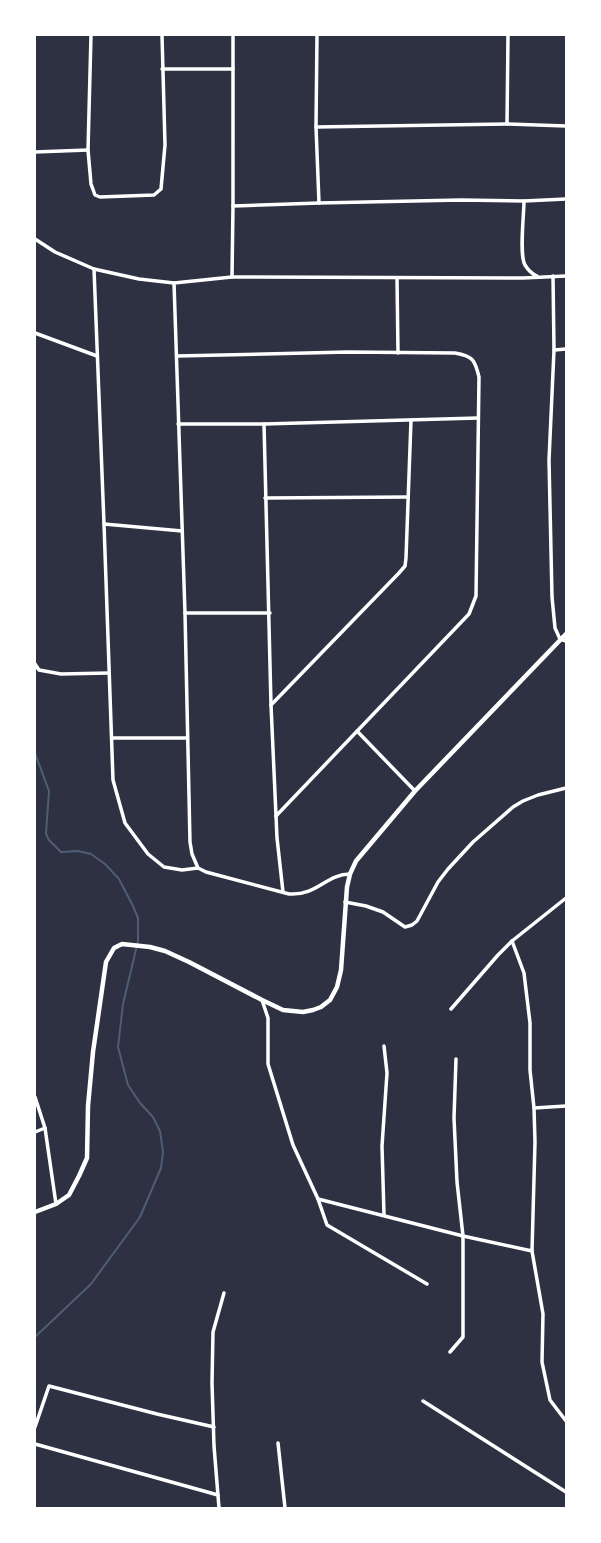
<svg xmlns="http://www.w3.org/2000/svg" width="601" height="1543" viewBox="0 0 601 1543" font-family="Helvetica,sans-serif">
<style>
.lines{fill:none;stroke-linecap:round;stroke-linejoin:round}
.stream{stroke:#4f5d75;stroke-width:2}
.minor{stroke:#fff;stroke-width:3.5}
.tertiary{stroke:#fff;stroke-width:4.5}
</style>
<rect width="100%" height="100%" fill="#2d3142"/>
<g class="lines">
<!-- stream -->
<polyline class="stream" points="35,753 49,791 46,834 49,840 61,852 78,851 91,854 105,864 119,879 133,906 138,918 138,941 123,1004 118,1047 128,1085 140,1103 153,1117 160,1131 163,1152 161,1168 140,1217 91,1284 35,1337"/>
<!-- minor -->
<g class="minor">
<polyline points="91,35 88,150 91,184 95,195 100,197 154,195 161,189 165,145 162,35"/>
<polyline points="317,35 316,127 319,203"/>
<polyline points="162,69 233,69"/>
<polyline points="507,124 508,35"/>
<polyline points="316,127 507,124 566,126"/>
<polyline points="35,152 88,150"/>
<path d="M524,201C524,215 519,255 525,265C528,270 532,274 537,276"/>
<polyline points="233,206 319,203 461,200 524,201 566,199"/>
<polyline points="35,239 55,252 94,269 139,279 174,283 232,277 523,278 566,276"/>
<polyline points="94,269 104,524 113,780 125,823 148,854 164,867 182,870 198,868"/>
<polyline points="553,276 554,350 549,460 552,597 555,628 560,639 566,641"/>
<polyline points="232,277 233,206 233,35"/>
<polyline points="397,278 398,353"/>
<path d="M174,283L185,613L190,842L192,854L198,868L206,872L289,894C317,896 326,874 350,874"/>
<polyline points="35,333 97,356"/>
<polyline points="554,350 566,349"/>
<path d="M177,356L348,352L455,353C473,356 475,360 479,377L476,596L469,614L276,816"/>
<polyline points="178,424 264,424 478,418"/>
<polyline points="264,424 271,705 277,838 283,892"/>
<polyline points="265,498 408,497"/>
<polyline points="104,524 182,531"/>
<polyline points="185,613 270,613"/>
<polyline points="35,664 39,670 61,674 109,673"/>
<polyline points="271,705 399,573 405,566 406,558 411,420"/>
<polyline points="357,731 415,791"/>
<polyline points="112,738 187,738"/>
<polyline points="345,902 366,906 383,912 405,927 412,925 417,921 438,882 448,869 473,842 513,807 523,801 538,795 566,788"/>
<polyline points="262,1000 268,1018 268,1064 293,1145 318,1199 463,1236 532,1251 535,1142 534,1108 530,1070 530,1023 524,973 512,941"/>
<polyline points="451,1009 498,955 512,941 566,898"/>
<polyline points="35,1097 45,1128 56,1204"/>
<polyline points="534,1108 566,1106"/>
<polyline points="35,1132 45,1128"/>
<polyline points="318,1199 327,1225 427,1284"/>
<polyline points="384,1215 382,1146 387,1073 384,1046"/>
<polyline points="532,1251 543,1314 542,1362 550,1400 566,1421"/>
<polyline points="450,1352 463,1337 463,1236 457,1182 454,1118 456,1059"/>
<polyline points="423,1401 566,1492"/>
<polyline points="35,1427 49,1386 157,1414 214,1427"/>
<polyline points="278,1443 285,1508"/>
<polyline points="35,1444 218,1495"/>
<polyline points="219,1508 214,1446 212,1383 213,1332 224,1293"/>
</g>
<!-- tertiary -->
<polyline class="tertiary" points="35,1212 56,1204 69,1195 79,1176 87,1158 88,1106 93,1052 106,962 114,948 122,944 150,947 165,951 189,962 262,1000 283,1010 303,1012 313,1010 321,1007 330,1000 337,987 341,970 347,887 350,874 356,861 415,791 566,634"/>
</g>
<!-- border -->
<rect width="601" height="1543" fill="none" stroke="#ffffff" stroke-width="72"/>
</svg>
